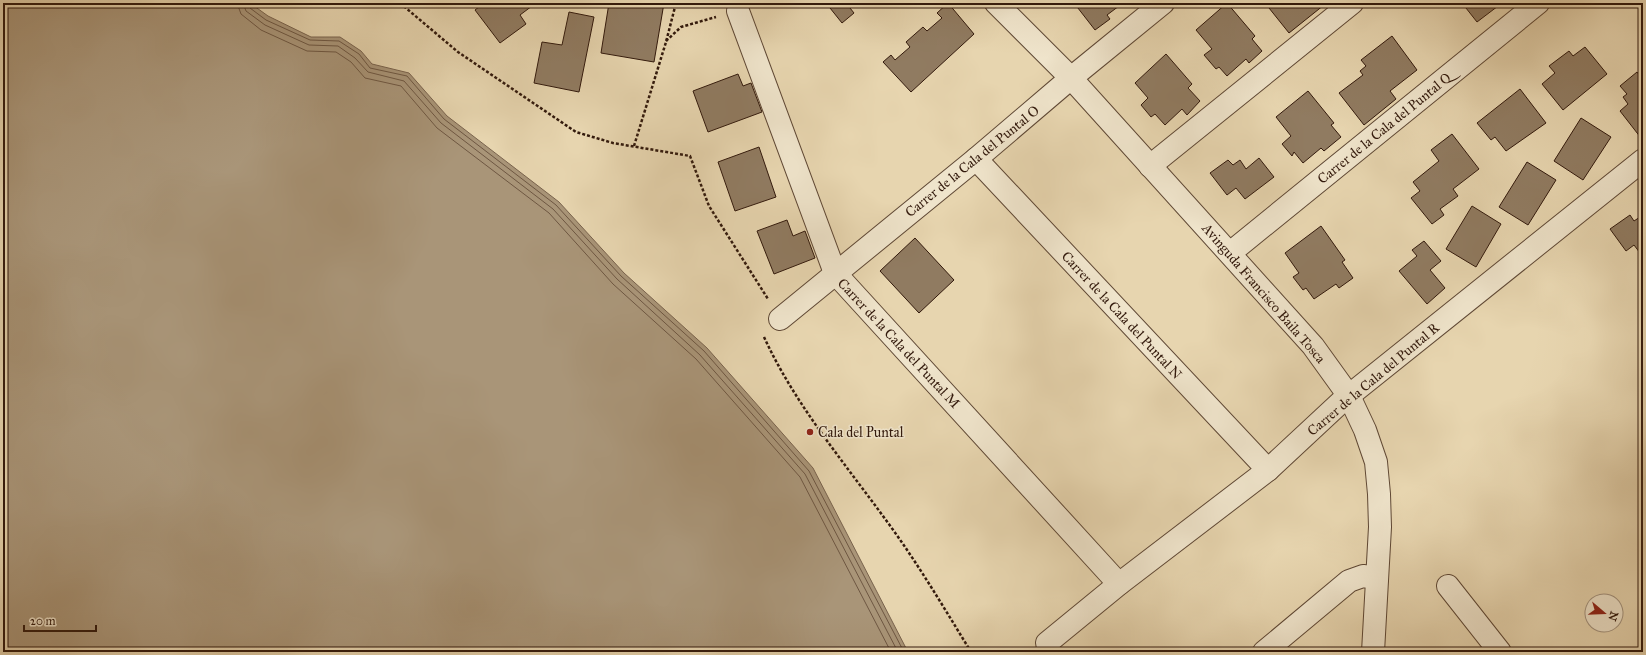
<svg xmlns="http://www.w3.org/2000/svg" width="1646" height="655" viewBox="0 0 1646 655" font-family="'IM FELL Great Primer',serif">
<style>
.water{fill:#a99578;stroke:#79634d}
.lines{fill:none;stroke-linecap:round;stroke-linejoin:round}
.shore{stroke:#6e5742;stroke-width:1}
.building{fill:#907b61;stroke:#32190c}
.minor-casing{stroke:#5f4835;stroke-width:24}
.tertiary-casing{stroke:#5f4835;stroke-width:24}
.path{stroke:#32190c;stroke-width:2.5;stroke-dasharray:3 2;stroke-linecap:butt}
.minor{stroke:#efe4cb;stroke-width:22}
.tertiary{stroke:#efe4cb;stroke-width:22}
.poi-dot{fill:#8f2418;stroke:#efe4cb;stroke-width:1.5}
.labels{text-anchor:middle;stroke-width:3;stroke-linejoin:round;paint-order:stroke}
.street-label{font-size:14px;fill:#32190c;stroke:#efe4cb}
.poi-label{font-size:14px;fill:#32190c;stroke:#efe4cb;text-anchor:start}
</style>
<rect width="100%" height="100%" fill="#e7d5af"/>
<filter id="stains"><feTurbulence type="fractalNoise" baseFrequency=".005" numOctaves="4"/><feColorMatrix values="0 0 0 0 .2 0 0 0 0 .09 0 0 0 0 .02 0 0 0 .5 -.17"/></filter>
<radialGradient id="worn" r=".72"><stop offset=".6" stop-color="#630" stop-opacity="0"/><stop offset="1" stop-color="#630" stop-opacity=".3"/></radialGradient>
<!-- water -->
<polygon class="water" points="3,3 250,3 268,16 311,37 340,37 361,51 372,64 409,73 447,116 559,202 624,273 707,348 813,468 908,652 3,652"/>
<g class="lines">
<!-- shore -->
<g class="shore">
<polyline points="237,3 241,14 261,30 307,51 336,52 351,62 365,78 401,86 437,128 549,213 613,284 696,359 800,477 891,652"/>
<polyline points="243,3 246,11 265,25 309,45 338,46 355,58 368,72 404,81 441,123 553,209 617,279 700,355 805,474 898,652"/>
<polyline points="248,3 250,8 266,20 310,40 339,41 359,54 370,68 407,76 444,119 556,205 621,276 704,351 809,471 904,652"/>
</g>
</g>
<!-- building -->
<g class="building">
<polygon points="484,3 536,3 520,15 526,24 500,43 475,10"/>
<polygon points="609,3 664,3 654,62 601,53"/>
<polygon points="826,3 856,3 850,8 854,13 842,23"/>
<polygon points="948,3 974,34 911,92 883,62 891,55 895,60 910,47 906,42 923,27 927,31 942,18 937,13"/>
<polygon points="1074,3 1123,3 1107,15 1110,19 1095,30"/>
<polygon points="1227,3 1255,36 1252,39 1262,51 1249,63 1246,59 1227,76 1219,67 1216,69 1204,55 1212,49 1196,30"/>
<polygon points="1265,3 1323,3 1324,5 1289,33"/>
<polygon points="1462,3 1502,3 1477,22"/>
<polygon points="569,12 594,17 579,92 534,83 542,42 562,45"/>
<polygon points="1392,36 1417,70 1390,91 1396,99 1364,125 1339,93 1363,75 1360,71 1366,66 1361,60"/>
<polygon points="1585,47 1607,74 1563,110 1542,84 1555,73 1549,66 1569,51 1573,56"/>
<polygon points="1166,54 1192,84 1188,88 1200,101 1187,115 1182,109 1165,125 1155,114 1151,117 1141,105 1148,98 1135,83"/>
<polygon points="1637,72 1643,80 1643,136 1641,138 1620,111 1628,104 1623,97 1627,94 1620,86"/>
<polygon points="738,74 743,86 751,83 762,112 708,132 693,91"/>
<polygon points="1520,89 1546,123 1506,151 1495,137 1491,140 1477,123"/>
<polygon points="1308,91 1334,123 1331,125 1341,137 1324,151 1321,148 1303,163 1294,152 1292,156 1282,144 1291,136 1276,117"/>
<polygon points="1581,118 1611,137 1583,180 1554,161"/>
<polygon points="1452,134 1479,169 1453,189 1458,196 1440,209 1444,215 1432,224 1411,198 1420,191 1413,182 1439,161 1431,150"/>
<polygon points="759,147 776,197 735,211 718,162"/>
<polygon points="1259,158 1274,177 1245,199 1236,188 1227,195 1210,173 1228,160 1233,165 1240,160 1246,169"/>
<polygon points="1527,162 1556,180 1528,225 1499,207"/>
<polygon points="1472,206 1501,224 1476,267 1446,249"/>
<polygon points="1630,215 1634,221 1643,215 1643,257 1634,245 1626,251 1610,229"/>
<polygon points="787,220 793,236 805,231 815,258 774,274 757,231"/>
<polygon points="1321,226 1345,260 1342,262 1353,278 1339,288 1336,284 1314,299 1306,288 1303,290 1293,277 1299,273 1285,253"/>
<polygon points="915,238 954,280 919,313 880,271"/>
<polygon points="1424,241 1441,261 1430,270 1445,288 1427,304 1399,271 1417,256 1412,250"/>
</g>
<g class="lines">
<defs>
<g id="minor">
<polyline points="738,11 835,273 1119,584"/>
<polyline points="976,159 1268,470"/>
<polyline points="1150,166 1352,3"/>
<polyline points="1230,253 1538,3"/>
<polyline points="780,319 976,159 1071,78 1163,3"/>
<polyline points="1448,586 1500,652"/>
<polyline points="1047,643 1119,584 1268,470 1341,402 1643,160"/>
<polyline points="1264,652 1349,581 1363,576 1377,578"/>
</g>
<polyline id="tertiary" points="996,3 1071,78 1313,346 1349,396 1365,430 1376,462 1379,494 1380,527 1373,652"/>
</defs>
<!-- minor casing -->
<use href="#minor" class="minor-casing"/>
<!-- tertiary casing -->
<use href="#tertiary" class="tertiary-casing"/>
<!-- path -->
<g class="path">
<polyline points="400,3 458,52 576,132 613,143 690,156 709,206 768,299"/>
<polyline points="666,41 681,27 716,17"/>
<polyline points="634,146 666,42 676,3"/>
<path d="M764,337C799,413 856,476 903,544C927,579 949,616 971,652"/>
</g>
<!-- minor -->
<use href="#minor" class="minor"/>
<!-- tertiary -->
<use href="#tertiary" class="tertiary"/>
</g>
<!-- markers -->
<circle class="poi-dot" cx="810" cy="432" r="4"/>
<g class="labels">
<!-- street labels -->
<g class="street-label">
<text transform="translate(1384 128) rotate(-39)" y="5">Carrer de la Cala del Puntal Q</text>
<text transform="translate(972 161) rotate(-39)" y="5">Carrer de la Cala del Puntal O</text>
<text transform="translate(1264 293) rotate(49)" y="5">Avinguda Francisco Baila Tosca</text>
<text transform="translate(1122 315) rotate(47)" y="5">Carrer de la Cala del Puntal N</text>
<text transform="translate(899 343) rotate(47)" y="5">Carrer de la Cala del Puntal M</text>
<text transform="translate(1373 379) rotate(-40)" y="5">Carrer de la Cala del Puntal R</text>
</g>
<!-- poi labels -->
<g class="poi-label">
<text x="818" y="437">Cala del Puntal</text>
</g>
</g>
<!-- margin -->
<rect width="1646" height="655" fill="none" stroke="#e7d5af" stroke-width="16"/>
<rect x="4" y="4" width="1638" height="647" fill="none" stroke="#32190c" stroke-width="2"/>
<rect x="8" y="8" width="1630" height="639" fill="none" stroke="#32190c"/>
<!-- north arrow -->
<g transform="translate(1604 613) rotate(109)"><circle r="19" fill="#efe4cb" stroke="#a3937f"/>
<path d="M0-3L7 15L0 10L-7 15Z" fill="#8f2418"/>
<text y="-6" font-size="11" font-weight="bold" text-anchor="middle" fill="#32190c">N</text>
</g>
<!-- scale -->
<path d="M24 625v6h72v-6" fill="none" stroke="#32190c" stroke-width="2"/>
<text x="30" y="625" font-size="12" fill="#32190c" stroke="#efe4cb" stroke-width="3" paint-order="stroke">20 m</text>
<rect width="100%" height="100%" filter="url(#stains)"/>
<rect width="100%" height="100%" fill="url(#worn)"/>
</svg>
